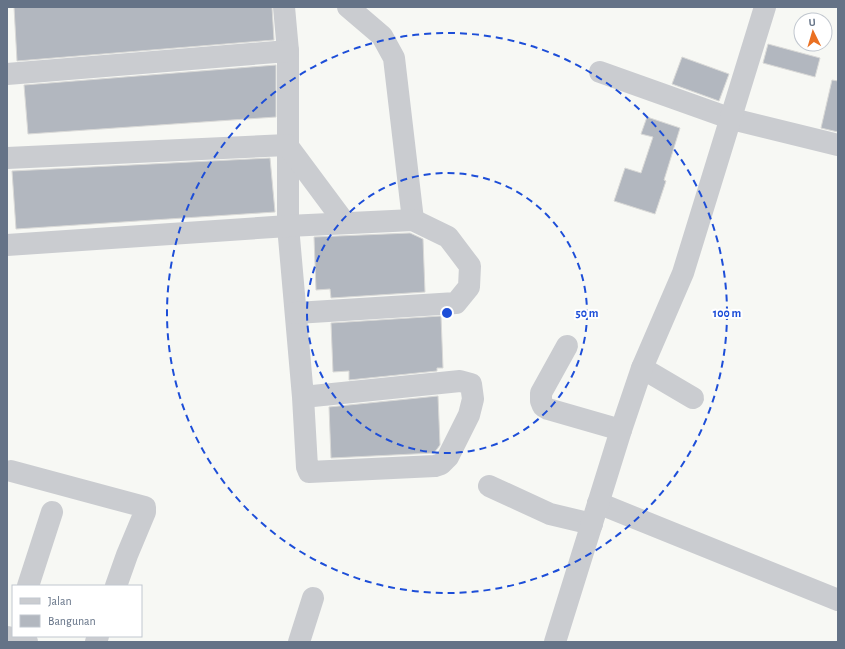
<svg xmlns="http://www.w3.org/2000/svg" width="845" height="649" viewBox="0 0 845 649" font-family="'Alegreya Sans',sans-serif">
<style>
.building{fill:#b2b7bf;stroke:#d9d9d7}
.lines{fill:none;stroke-linecap:round;stroke-linejoin:round}
.minor{stroke:#caccd0;stroke-width:22}
.ring{fill:none;stroke:#1d4ed8;stroke-width:2;stroke-dasharray:7 5}
.centre{fill:#1d4ed8;stroke:#fff;stroke-width:2}
.ring-label{font-size:12px;text-anchor:middle;font-weight:bold;fill:#1d4ed8;stroke:#fff;stroke-width:4;stroke-linejoin:round;paint-order:stroke}
</style>
<rect width="100%" height="100%" fill="#f7f8f4"/>
<!-- building -->
<g class="building">
<polygon points="14,7 272,7 274,40 17,61"/>
<polygon points="768,44 820,58 815,77 763,63"/>
<polygon points="682,57 729,74 719,101 672,84"/>
<polygon points="276,65 276,117 28,134 24,85"/>
<polygon points="832,80 838,81 838,132 821,128"/>
<polygon points="647,117 680,128 664,180 666,181 655,214 614,201 625,168 641,173 653,137 641,134"/>
<polygon points="270,158 275,212 16,229 12,171"/>
<polygon points="410,233 423,239 425,292 331,298 330,289 316,290 314,237"/>
<polygon points="441,316 443,368 437,368 437,371 349,380 349,371 333,372 331,323"/>
<polygon points="438,396 440,445 434,453 331,458 329,407"/>
</g>
<g class="lines">
<!-- minor -->
<g class="minor">
<polyline points="284,7 288,51 288,226 303,397 307,467 309,472 435,466 441,464 448,457 469,415 473,399 471,384 460,381 303,397"/>
<polyline points="348,7 382,36 394,58 413,220"/>
<polyline points="600,72 732,119 838,145"/>
<polyline points="7,74 288,51"/>
<polyline points="7,158 287,145 345,223"/>
<polyline points="7,245 288,226 413,220 448,237 470,266 469,287 456,303 296,313"/>
<polyline points="567,346 541,393 541,401 543,406 548,409 621,430"/>
<polyline points="642,368 693,398"/>
<polyline points="11,471 145,507 145,512 127,555 116,586"/>
<polyline points="489,486 550,514 592,524"/>
<polyline points="598,503 838,600"/>
<polyline points="28,586 52,512"/>
<polyline points="7,637 27,642"/>
<polyline points="96,642 98,636"/>
<polyline points="299,642 313,598"/>
<polyline points="555,642 621,430 642,368 683,273 765,7"/>
</g>
</g>
<!-- distance rings -->
<g class="ring">
<circle cx="447" cy="313" r="140"/>
<circle cx="447" cy="313" r="280"/>
</g>
<circle cx="447" cy="313" r="6" class="centre"/>
<g class="ring-label">
<text x="587" y="317">50 m</text>
<text x="727" y="317">100 m</text>
</g>
<!-- border -->
<rect width="845" height="649" fill="none" stroke="#657387" stroke-width="16"/>
<!-- legend -->
<rect x="12" y="585" width="130" height="52" fill="#ffffff" stroke="#c1c7cf"/>
<rect x="20" y="598" width="20" height="6" fill="#caccd0" stroke="#c1c7cf"/>
<text x="48" y="605" font-size="12" fill="#657387">Jalan</text>
<rect x="20" y="615" width="20" height="12" fill="#b2b7bf" stroke="#c1c7cf"/>
<text x="48" y="625" font-size="12" fill="#657387">Bangunan</text>
<!-- north arrow -->
<g transform="translate(813 32) rotate(355)"><circle r="19" fill="#ffffff" stroke="#c1c7cf"/>
<path d="M0-3L7 15L0 10L-7 15Z" fill="#ea7022"/>
<text y="-6" font-size="11" font-weight="bold" text-anchor="middle" fill="#657387">U</text>
</g>
</svg>
